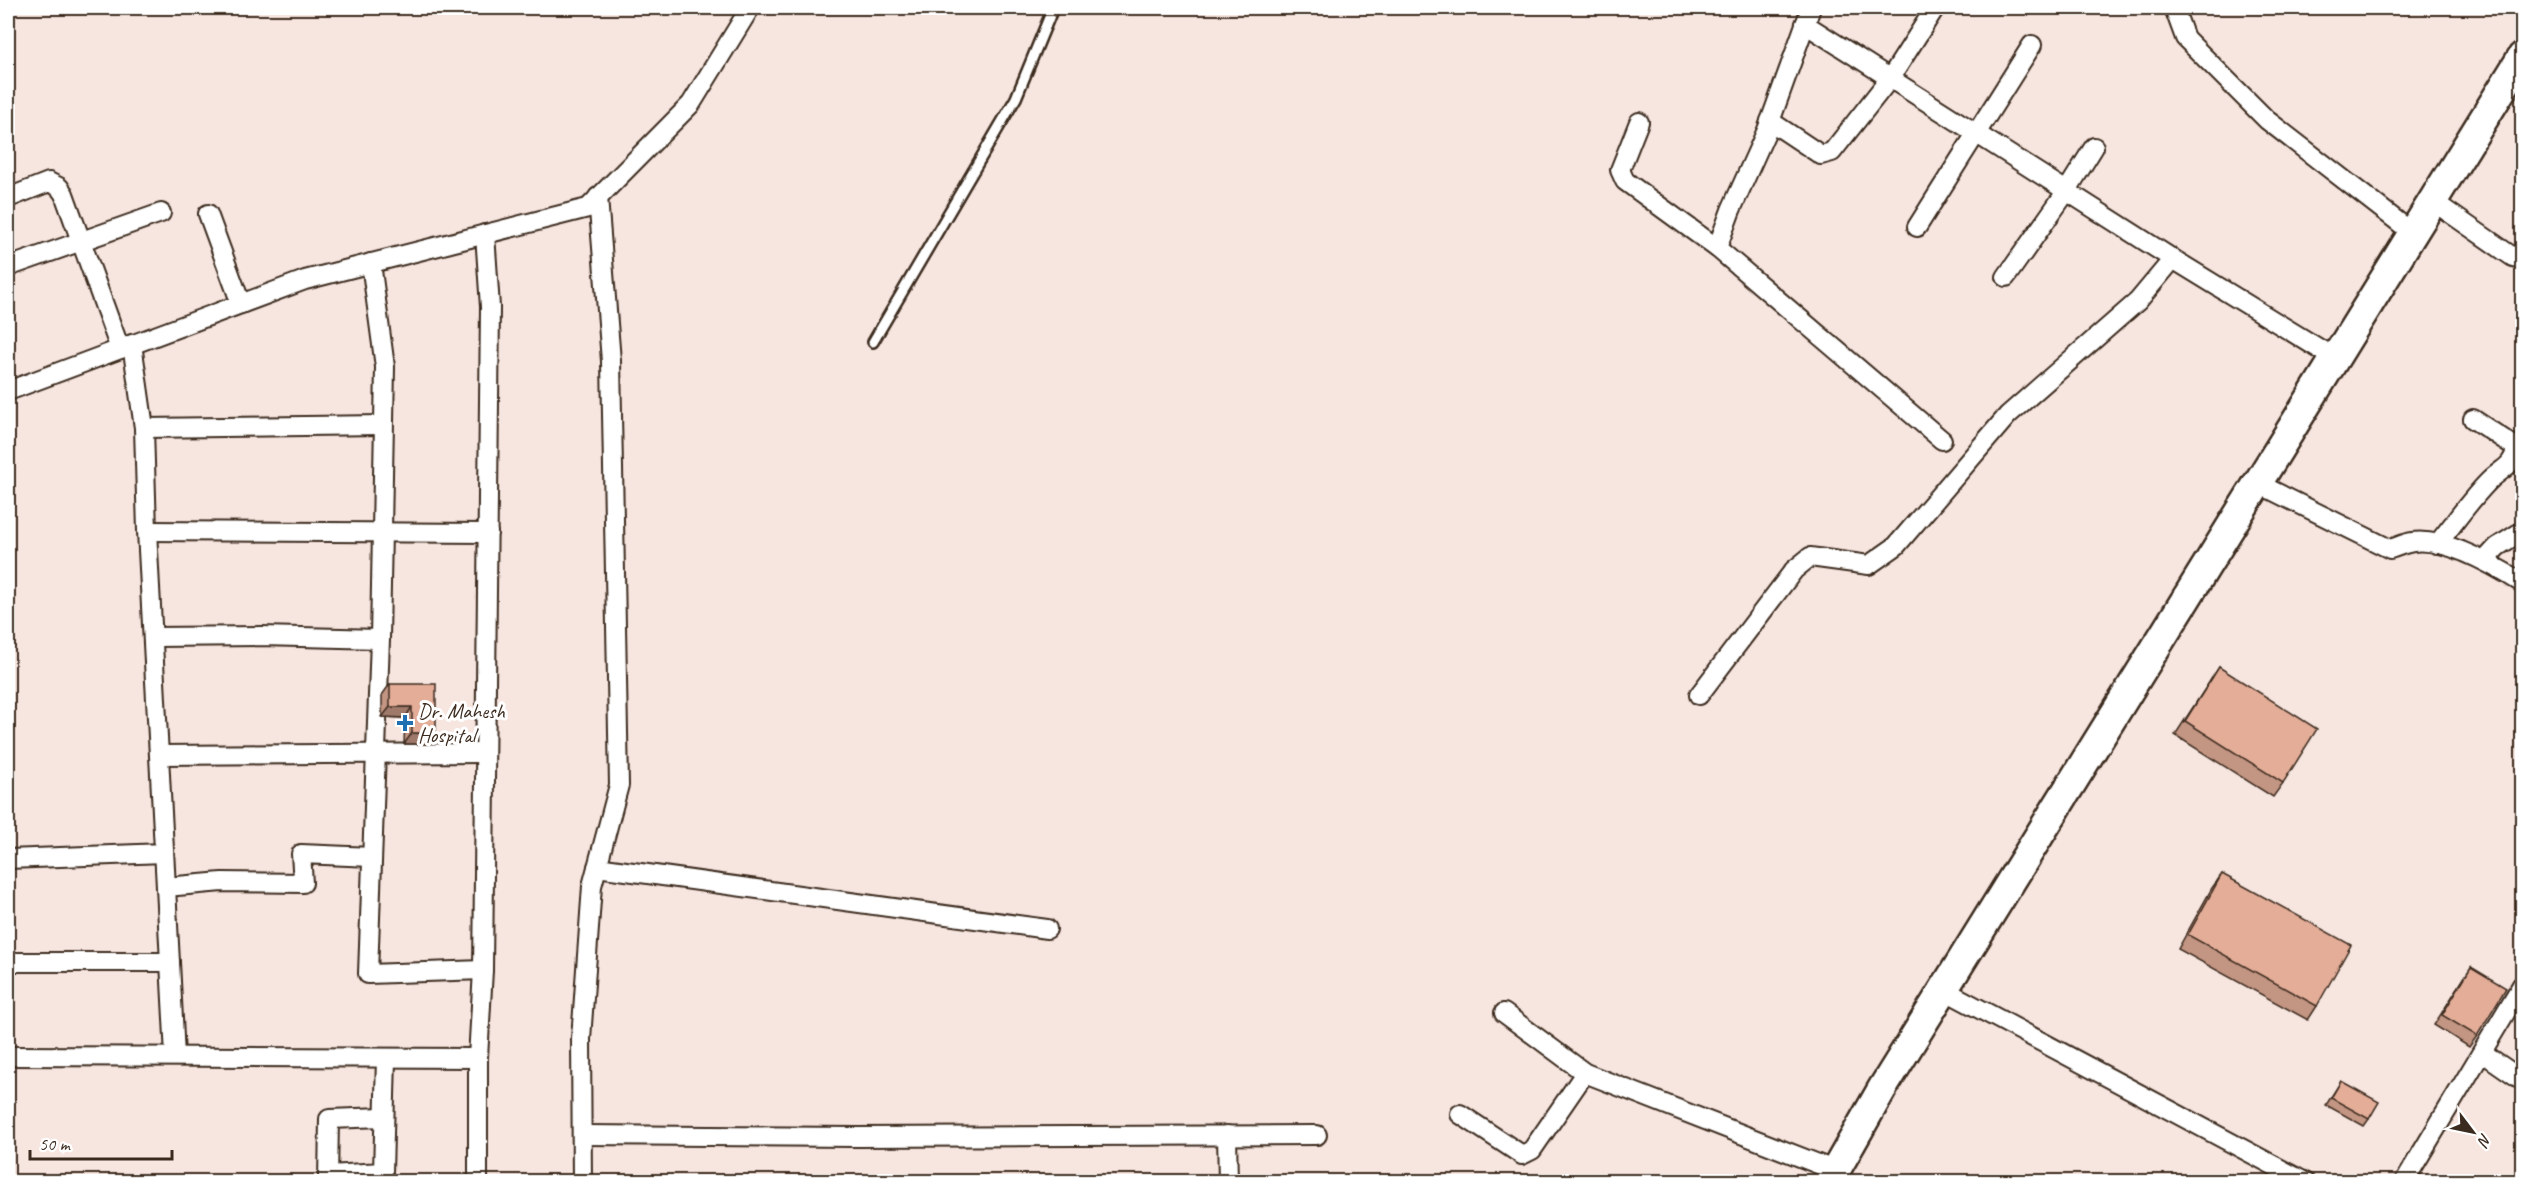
<svg xmlns="http://www.w3.org/2000/svg" width="2530" height="1189" viewBox="0 0 2530 1189" font-family="Caveat,sans-serif">
<style>
.lines{fill:none;stroke-linecap:round;stroke-linejoin:round}
.service-casing{stroke:#3b2a1e;stroke-width:14}
.minor-casing{stroke:#3b2a1e;stroke-width:22}
.primary-casing{stroke:#3b2a1e;stroke-width:33}
.service{stroke:#fff;stroke-width:9}
.minor{stroke:#fff;stroke-width:18}
.primary{stroke:#fff;stroke-width:28}
.wall{fill:#c39583;stroke:#3b2a1e;stroke-width:1.5}
.shaded-wall{fill:#9f796a;stroke:#3b2a1e;stroke-width:1.5}
.building{fill:#e3ad98;stroke:#3b2a1e;stroke-width:1.5}
.poi-dot{fill:#1f6fb2;stroke:#fff;stroke-width:2}
.labels{text-anchor:middle;stroke-width:6;stroke-linejoin:round;paint-order:stroke}
.poi-label{font-size:21px;fill:#3b2a1e;stroke:#fff;text-anchor:start}
</style>
<rect width="100%" height="100%" fill="#f7e6e0"/>
<filter id="ink" filterUnits="userSpaceOnUse"><feTurbulence type="fractalNoise" baseFrequency=".0167" numOctaves="2"/><feDisplacementMap in="SourceGraphic" scale="12" xChannelSelector="R" yChannelSelector="G"/><feConvolveMatrix kernelMatrix="1 2 1 2 8 2 1 2 1" color-interpolation-filters="sRGB"/></filter>
<g filter="url(#ink)">
<g class="lines">
<defs>
<polyline id="service" points="873,342 1016,98 1053,8"/>
<g id="minor">
<polyline points="1811,8 1767,130 1731,210 1717,248 1942,440"/>
<polyline points="2174,8 2185,38 2267,120 2414,234"/>
<polyline points="1770,121 1821,155 1832,152 1891,77 1935,8"/>
<polyline points="1639,122 1620,170 1625,181 1717,248"/>
<polyline points="8,198 49,182 59,187 64,194 120,349"/>
<polyline points="2434,202 2513,257 2522,259"/>
<polyline points="208,214 241,304"/>
<polyline points="1917,227 2032,45"/>
<polyline points="2173,259 2336,359"/>
<polyline points="371,263 385,367 380,639 368,974 483,970"/>
<polyline points="8,267 161,213"/>
<polyline points="2006,277 2066,192 2094,147"/>
<polyline points="132,344 144,428 147,531 175,1056"/>
<polyline points="8,391 305,280 588,208 691,104 750,8"/>
<polyline points="144,428 383,425"/>
<path d="M2259,484L2390,549C2397,547 2405,543 2413,542C2446,538 2495,566 2522,583"/>
<polyline points="147,531 488,533"/>
<path d="M2437,544C2454,524 2472,497 2491,479C2504,467 2511,468 2517,448L2473,419"/>
<polyline points="2485,560 2497,547 2522,531"/>
<polyline points="154,637 261,636 380,639"/>
<polyline points="1699,695 1794,570 1810,557 1869,565 1896,546 2008,415 2138,301 2173,259 1805,24"/>
<polyline points="160,755 485,753"/>
<polyline points="8,859 164,853"/>
<polyline points="597,867 1047,929"/>
<polyline points="166,887 222,882 303,883 301,854 372,857"/>
<polyline points="8,962 170,962"/>
<polyline points="1944,990 2305,1182"/>
<polyline points="1504,1013 1585,1073 1836,1171"/>
<polyline points="2483,1053 2522,1080"/>
<polyline points="8,1056 478,1058"/>
<polyline points="1460,1114 1522,1155 1532,1150 1585,1073"/>
<polyline points="583,1135 856,1137 1317,1135"/>
<polyline points="1227,1135 1228,1182"/>
<polyline points="328,1175 383,1172 386,1058"/>
<polyline points="328,1182 329,1119 383,1117"/>
<polyline points="478,1182 478,1058 483,970 490,307 485,234"/>
<polyline points="582,1182 581,1039 592,886 619,785 611,361 598,197"/>
<polyline points="2404,1182 2522,985"/>
</g>
<polyline id="primary" points="1829,1182 1882,1089 2522,57"/>
</defs>
<!-- service casing -->
<use href="#service" class="service-casing"/>
<!-- minor casing -->
<use href="#minor" class="minor-casing"/>
<!-- primary casing -->
<use href="#primary" class="primary-casing"/>
<!-- service -->
<use href="#service" class="service"/>
<!-- minor -->
<use href="#minor" class="minor"/>
<!-- primary -->
<use href="#primary" class="primary"/>
</g>
<!-- wall -->
<g class="wall">
<polygon points="2219,667 2283,783 2273,797 2175,735"/>
<polygon points="390,684 436,733 428,744 404,744 405,718 382,717 382,695"/>
<polygon points="2222,874 2317,1006 2308,1020 2178,949 2212,888"/>
<polygon points="2471,967 2477,1036 2469,1047 2434,1025"/>
<polygon points="2341,1081 2369,1119 2364,1126 2326,1105"/>
</g>
<!-- shaded-wall -->
<g class="shaded-wall">
<polygon points="390,707 412,707 405,718 382,717"/>
<polygon points="412,733 436,733 428,744 404,744"/>
</g>
<!-- building -->
<g class="building">
<polygon points="2219,667 2317,729 2283,783 2185,721"/>
<polygon points="390,684 436,684 436,733 412,733 412,707 390,707"/>
<polygon points="2222,874 2351,945 2317,1006 2188,935"/>
<polygon points="2471,967 2506,988 2477,1036 2442,1015"/>
<polygon points="2341,1081 2379,1102 2369,1119 2331,1098"/>
</g>
</g>
<!-- markers -->
<path class="poi-dot" d="M402 714h6v6h6v6h-6v6h-6v-6h-6v-6h6z"/>
<g class="labels">
<!-- poi labels -->
<g class="poi-label">
<text x="418" y="718">Dr. Mahesh<tspan x="418" dy="24">Hospital</tspan></text>
</g>
</g>
<!-- margin -->
<rect width="2530" height="1189" fill="none" stroke="#fff" stroke-width="30"/>
<rect x="15" y="15" width="2500" height="1159" fill="none" stroke="#3b2a1e" stroke-width="2" filter="url(#ink)"/>
<!-- north arrow -->
<g transform="translate(2473 1132) rotate(122)" stroke="#ffffff" stroke-width="4.5" paint-order="stroke">
<path d="M0-4.5L10 22L0 15L-10 22Z" fill="#3b2a1e"/>
<text y="-9" font-size="16" font-weight="bold" text-anchor="middle" fill="#3b2a1e">N</text>
</g>
<!-- scale -->
<path d="M30 1150v9h142v-9" fill="none" stroke="#3b2a1e" stroke-width="3"/>
<text x="39" y="1150" font-size="18" fill="#3b2a1e" stroke="#ffffff" stroke-width="4.5" paint-order="stroke">50 m</text>
</svg>
